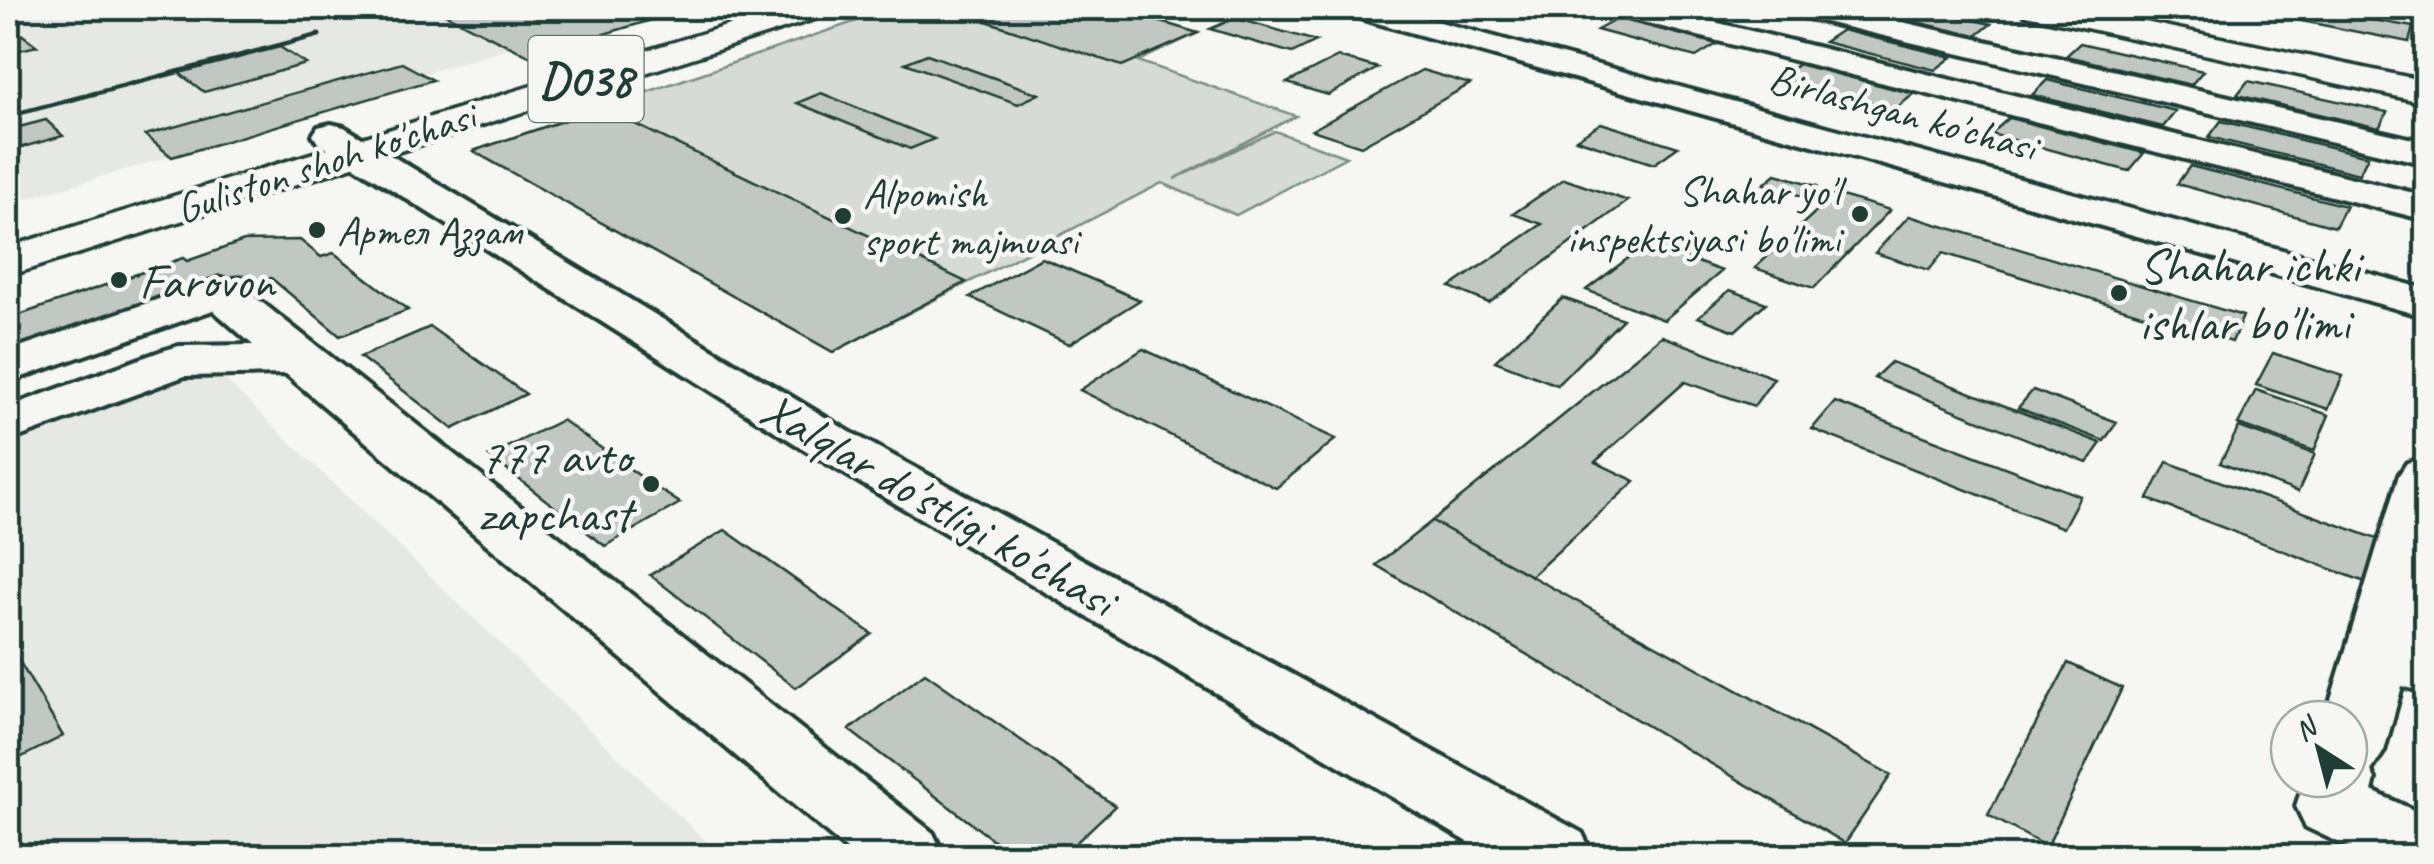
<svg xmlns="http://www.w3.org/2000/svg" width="2434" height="864" viewBox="0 0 2434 864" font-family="Caveat,sans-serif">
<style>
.built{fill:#e6e8e4}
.green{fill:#d6dbd6;stroke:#7a8c85;stroke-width:2.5}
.building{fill:#c1c8c3;stroke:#1f3d34;stroke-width:2.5}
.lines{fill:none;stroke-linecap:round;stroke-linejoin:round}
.minor-casing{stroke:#1f3d34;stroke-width:8}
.major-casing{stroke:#1f3d34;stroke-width:7}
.minor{fill:#f6f6f2;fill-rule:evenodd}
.major{fill:#f6f6f2;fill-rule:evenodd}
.rail{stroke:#1f3d34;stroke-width:5}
.poi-dot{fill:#1f3d34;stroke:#f6f6f2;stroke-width:4}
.labels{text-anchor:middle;stroke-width:9;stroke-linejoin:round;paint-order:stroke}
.far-street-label{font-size:42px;fill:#1f3d34;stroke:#f6f6f2}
.far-poi-label{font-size:42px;fill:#1f3d34;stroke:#f6f6f2;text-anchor:start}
.shield{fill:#f6f6f2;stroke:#60746d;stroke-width:2.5}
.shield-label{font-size:48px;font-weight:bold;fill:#1f3d34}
.poi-label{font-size:50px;fill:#1f3d34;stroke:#f6f6f2;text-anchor:start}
.street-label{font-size:50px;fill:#1f3d34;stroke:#f6f6f2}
</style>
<rect width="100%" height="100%" fill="#f6f6f2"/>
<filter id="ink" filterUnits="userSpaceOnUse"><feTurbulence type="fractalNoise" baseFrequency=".01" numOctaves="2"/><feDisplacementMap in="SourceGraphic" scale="20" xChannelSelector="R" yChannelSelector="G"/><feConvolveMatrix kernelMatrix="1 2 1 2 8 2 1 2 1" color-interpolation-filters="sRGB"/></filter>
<g filter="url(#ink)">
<!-- built -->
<g class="built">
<polygon points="8,8 693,8 529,56 511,47 423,74 433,80 8,204"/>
<polygon points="213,368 721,856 8,856 8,443"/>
</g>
<!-- green -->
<polygon class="green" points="895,8 1114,8 1198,33 1138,61 1296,116 1174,179 1275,131 1346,157 1236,215 1162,183 833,352 473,151"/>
<!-- building -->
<g class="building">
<polygon points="433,8 693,8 529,56"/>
<polygon points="947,8 1114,8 1198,33 1122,66"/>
<polygon points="1873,8 1920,8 1991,24 1976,36 1869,11"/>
<polygon points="2236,8 2307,8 2413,27 2409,42"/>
<polygon points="1235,18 1316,41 1292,53 1210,29"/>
<polygon points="1619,18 1717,44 1696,57 1597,30"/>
<polygon points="16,30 37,46 8,53 8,32"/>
<polygon points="1842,30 1952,57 1935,70 1824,42"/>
<polygon points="2080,43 2203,71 2191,85 2066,56"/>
<polygon points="280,47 306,64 204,92 179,73"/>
<polygon points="927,54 1039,94 1018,104 905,63"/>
<polygon points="1338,57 1378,68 1328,95 1287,83"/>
<polygon points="402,63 433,80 172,157 145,135"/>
<polygon points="1799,64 1914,94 1895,109 1779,78"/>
<polygon points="1422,70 1470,84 1361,146 1312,130"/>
<polygon points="2047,80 2176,111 2163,127 2032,95"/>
<polygon points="2248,81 2387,112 2379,128 2237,95"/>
<polygon points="821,93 934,139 910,149 797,103"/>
<polygon points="583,114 593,119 616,115 966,282 833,352 473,151"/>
<polygon points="2009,118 2144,153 2129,171 1991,134"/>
<polygon points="46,120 63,136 8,151 8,130"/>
<polygon points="2221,121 2368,156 2359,174 2209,137"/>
<polygon points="1601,123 1678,147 1654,164 1576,139"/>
<polygon points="2190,166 2346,206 2335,227 2177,184"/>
<polygon points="1776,174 1817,186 1805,197 1764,184"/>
<polygon points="1564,179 1628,201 1489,303 1450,287 1542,224 1513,214"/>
<polygon points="1835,194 1890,210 1814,288 1755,268"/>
<polygon points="1909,216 2243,316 2232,342 1943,253 1929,270 1875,253"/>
<polygon points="300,240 321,257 334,253 408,310 340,336 271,278 259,283 249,275 234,276 214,283 209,280 8,353 8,319 183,258 187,261 244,241"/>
<polygon points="1647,244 1722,271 1664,320 1586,290"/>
<polygon points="1042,258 1140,300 1069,344 970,297"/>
<polygon points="1730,290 1766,303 1735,331 1698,317"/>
<polygon points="1563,298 1623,319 1557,385 1495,361"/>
<polygon points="430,327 526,394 453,429 360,357"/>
<polygon points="1662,336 1774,378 1754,406 1685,382 1595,462 1635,481 1531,576 1432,521"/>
<polygon points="1143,349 1336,439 1276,488 1080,390"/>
<polygon points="2273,353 2343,376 2328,409 2256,385"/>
<polygon points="1891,362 2101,443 2087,463 1874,378"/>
<polygon points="2033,390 2117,422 2104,441 2018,408"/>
<polygon points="2256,390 2329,415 2314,451 2238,424"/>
<polygon points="1835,402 2080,496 2063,528 1812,429"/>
<polygon points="562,420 651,484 680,503 605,546 489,456"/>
<polygon points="2239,427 2315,454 2298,492 2220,463"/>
<polygon points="2167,462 2377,539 2365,582 2148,499"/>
<polygon points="1432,521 1531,576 1891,775 1845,843 1376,565"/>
<polygon points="725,530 872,634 796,688 650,575"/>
<polygon points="8,642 63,736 8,764"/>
<polygon points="2068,663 2122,688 2047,847 1988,815"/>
<polygon points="925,673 1115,806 1062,856 1014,856 849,730"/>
</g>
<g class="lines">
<defs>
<g id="minor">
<polygon points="1341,8 1388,8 2426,289 2426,317 1345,14"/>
<polygon points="1607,8 1657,8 2426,196 2426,220 1611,14"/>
<polygon points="1789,8 1841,8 2426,142 2426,164 1804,17 1793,14"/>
<polygon points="331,124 344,127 848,431 1582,833 1593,856 1492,856 810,453 318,143 313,135 318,127"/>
<polygon points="220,278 236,282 933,833 944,856 854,856 286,374 185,376 8,441 8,407 162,351 179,346 253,345 213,310 8,382 8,351"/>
<polygon points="2426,458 2426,589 2415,639 2426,643 2426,693 2402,686 2384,751 2371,771 2375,779 2372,791 2426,816 2426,856 2367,856 2306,827 2296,806 2305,779 2349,779 2349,719 2325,719 2399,475 2407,463"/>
</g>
<g id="major">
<polygon points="785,8 832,8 827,15 8,276 8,247"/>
<polygon points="2020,8 2078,8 2426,81 2426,103 2036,17 2025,15"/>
</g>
</defs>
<!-- minor casing -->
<use href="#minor" class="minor-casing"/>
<!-- major casing -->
<use href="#major" class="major-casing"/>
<!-- minor -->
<use href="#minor" class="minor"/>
<!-- major -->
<use href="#major" class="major"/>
<!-- rail -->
<polyline class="rail" points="8,116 319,35"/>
</g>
</g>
<!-- markers -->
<g class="poi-dot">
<circle cx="1860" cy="214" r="10"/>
<circle cx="843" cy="216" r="10"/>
<circle cx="317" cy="230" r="10"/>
<circle cx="119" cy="280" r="10"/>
<circle cx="2119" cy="293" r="10"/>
<circle cx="651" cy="484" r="10"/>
</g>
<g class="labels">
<!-- far-street labels -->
<g class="far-street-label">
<text transform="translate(1903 111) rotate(15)" y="15">Birlashgan ko'chasi</text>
<text transform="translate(325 161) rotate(-18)" y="15">Guliston shoh ko'chasi</text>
</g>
<!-- far-poi labels -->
<g class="far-poi-label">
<text x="1840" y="205" text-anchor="end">Shahar yo'l<tspan x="1840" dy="48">inspektsiyasi bo'limi</tspan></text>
<text x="863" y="207">Alpomish<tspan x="863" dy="48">sport majmuasi</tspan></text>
<text x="337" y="245">Артел Аззам</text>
</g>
<!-- shield labels -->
<rect class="shield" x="528.5" y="36" width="115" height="86" rx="8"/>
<g class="shield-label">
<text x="586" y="96">D038</text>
</g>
<!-- poi labels -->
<g class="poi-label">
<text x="2139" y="282">Shahar ichki<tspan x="2139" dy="58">ishlar bo'limi</tspan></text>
<text x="139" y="298">Farovon</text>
<text x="631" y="473" text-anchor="end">777 avto<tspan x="631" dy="58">zapchast</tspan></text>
</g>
<!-- street labels -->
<g class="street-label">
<text transform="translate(939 503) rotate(30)" y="18">Xalqlar do'stligi ko'chasi</text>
</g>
</g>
<!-- margin -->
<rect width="2434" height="864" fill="none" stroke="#f6f6f2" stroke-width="40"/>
<rect x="20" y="20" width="2394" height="824" fill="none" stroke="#1f3d34" stroke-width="4" filter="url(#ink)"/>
<!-- north arrow -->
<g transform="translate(2319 749) rotate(324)"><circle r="48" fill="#f6f6f2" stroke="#a0aca6" stroke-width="2.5"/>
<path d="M0-8L18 38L0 25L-18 38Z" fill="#1f3d34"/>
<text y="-15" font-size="28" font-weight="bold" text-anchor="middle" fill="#1f3d34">N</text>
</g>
</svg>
